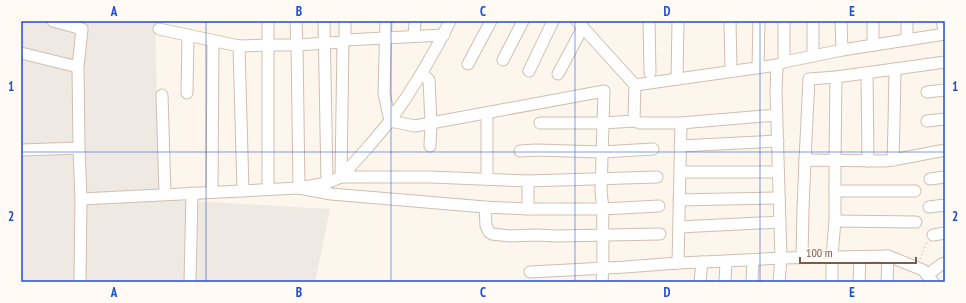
<svg xmlns="http://www.w3.org/2000/svg" width="966" height="303" viewBox="0 0 966 303" font-family="'PT Sans Narrow',sans-serif">
<style>
.industrial{fill:#efe9e4}
.lines{fill:none;stroke-linecap:round;stroke-linejoin:round}
.minor-casing{stroke:#d1beb0;stroke-width:13}
.path{stroke:#d9b8a5;stroke-width:1.5;stroke-dasharray:1 3;stroke-linecap:butt}
.minor{stroke:#fff;stroke-width:11}
.grid{fill:none;stroke:#1d4ed8;stroke-width:1;stroke-opacity:0.55}
.neatline{fill:none;stroke:#1d4ed8;stroke-width:1.5}
.grid-label{font-size:13px;text-anchor:middle;font-weight:bold;fill:#1d4ed8}
</style>
<rect width="100%" height="100%" fill="#fdf6ec"/>
<!-- industrial -->
<polygon class="industrial" points="21,21 155,21 160,199 330,209 315,282 21,282"/>
<g class="lines">
<defs>
<g id="minor">
<polyline points="53,21 82,29 78,67 79,148 81,199 80,282"/>
<polyline points="268,21 268,45 297,45 343,42 345,40 444,35"/>
<polyline points="296,21 297,45 299,188"/>
<polyline points="324,21 327,183"/>
<polyline points="345,21 345,40"/>
<path d="M386,21L384,93L390,121C413,89 433,56 450,21"/>
<polyline points="577,21 635,85 634,121"/>
<polyline points="649,21 650,73"/>
<polyline points="730,21 731,71"/>
<polyline points="784,21 784,62"/>
<polyline points="813,21 813,56"/>
<polyline points="841,21 842,50"/>
<polyline points="907,21 907,40"/>
<polyline points="942,21 945,34"/>
<polyline points="159,29 239,46 268,45 268,189"/>
<polyline points="414,36 415,21"/>
<polyline points="343,42 341,177 431,177 528,181 528,209"/>
<polyline points="873,45 873,21"/>
<polyline points="239,46 243,191"/>
<polyline points="21,53 78,67"/>
<polyline points="503,60 523,21"/>
<polyline points="468,64 491,21"/>
<polyline points="758,67 759,21"/>
<polyline points="529,71 553,21"/>
<polyline points="867,73 868,161"/>
<polyline points="422,74 429,80 431,123 430,146"/>
<polyline points="558,74 583,27"/>
<polyline points="677,79 678,21"/>
<polyline points="635,85 777,65"/>
<polyline points="927,92 945,90"/>
<polyline points="187,93 188,35"/>
<polyline points="162,95 165,194"/>
<polyline points="487,113 487,179"/>
<polyline points="927,121 945,119"/>
<polyline points="540,123 603,123 634,121 640,123 681,123 777,115"/>
<polyline points="680,146 778,141"/>
<polyline points="21,150 79,148"/>
<polyline points="520,151 536,150 602,152 653,149"/>
<polyline points="805,160 809,79 836,77 895,69"/>
<polyline points="893,160 894,124 895,69 945,62"/>
<polyline points="680,172 778,172"/>
<polyline points="930,179 945,177"/>
<polyline points="528,181 657,177"/>
<polyline points="835,191 915,191"/>
<polyline points="212,192 213,41"/>
<polyline points="81,199 299,188 327,183 341,177 369,146 390,121 415,126 604,91 601,191 603,209 528,209 485,207 331,194 299,188"/>
<polyline points="679,200 779,198"/>
<polyline points="485,207 486,226 489,232 492,234 510,236 537,235 556,236 660,234"/>
<polyline points="929,207 945,205"/>
<polyline points="835,221 916,222"/>
<polyline points="679,227 780,222"/>
<polyline points="933,235 945,233"/>
<polyline points="802,257 803,209 805,160 884,161 893,160 945,150"/>
<polyline points="678,263 681,123"/>
<polyline points="530,272 625,267 678,263 726,261 781,258 888,256 923,270 933,282"/>
<polyline points="927,275 942,264 945,263"/>
<polyline points="190,282 192,193"/>
<path d="M602,282C604,258 602,233 603,209L659,206"/>
<polyline points="700,282 702,262"/>
<polyline points="725,282 726,261"/>
<polyline points="752,282 753,260"/>
<polyline points="779,282 781,258 776,92 777,65 784,62 842,50 945,34"/>
<polyline points="832,282 832,256 835,221 835,160 836,77"/>
<polyline points="859,282 860,257"/>
<polyline points="887,282 888,256"/>
</g>
</defs>
<!-- minor casing -->
<use href="#minor" class="minor-casing"/>
<!-- path -->
<polyline class="path" points="920,259 927,242"/>
<!-- minor -->
<use href="#minor" class="minor"/>
</g>
<!-- grid -->
<path class="grid" d="M206,21V282M391,21V282M575,21V282M760,21V282M21,152H945"/>
<!-- border -->
<rect width="966" height="303" fill="none" stroke="#fffaf3" stroke-width="44"/>
<!-- scale -->
<path d="M800 257v6h116v-6" fill="none" stroke="#7a5c4d" stroke-width="2"/>
<text x="806" y="257" font-size="12" fill="#7a5c4d" stroke="#fffaf3" stroke-width="3" paint-order="stroke">100 m</text>
<rect x="22" y="22" width="922" height="259" class="neatline"/>
<g class="grid-label">
<text x="114" y="16">A</text>
<text x="299" y="16">B</text>
<text x="483" y="16">C</text>
<text x="667" y="16">D</text>
<text x="852" y="16">E</text>
<text x="11" y="91">1</text>
<text x="955" y="91">1</text>
<text x="11" y="221">2</text>
<text x="955" y="221">2</text>
<text x="114" y="297">A</text>
<text x="299" y="297">B</text>
<text x="483" y="297">C</text>
<text x="667" y="297">D</text>
<text x="852" y="297">E</text>
</g>
</svg>
